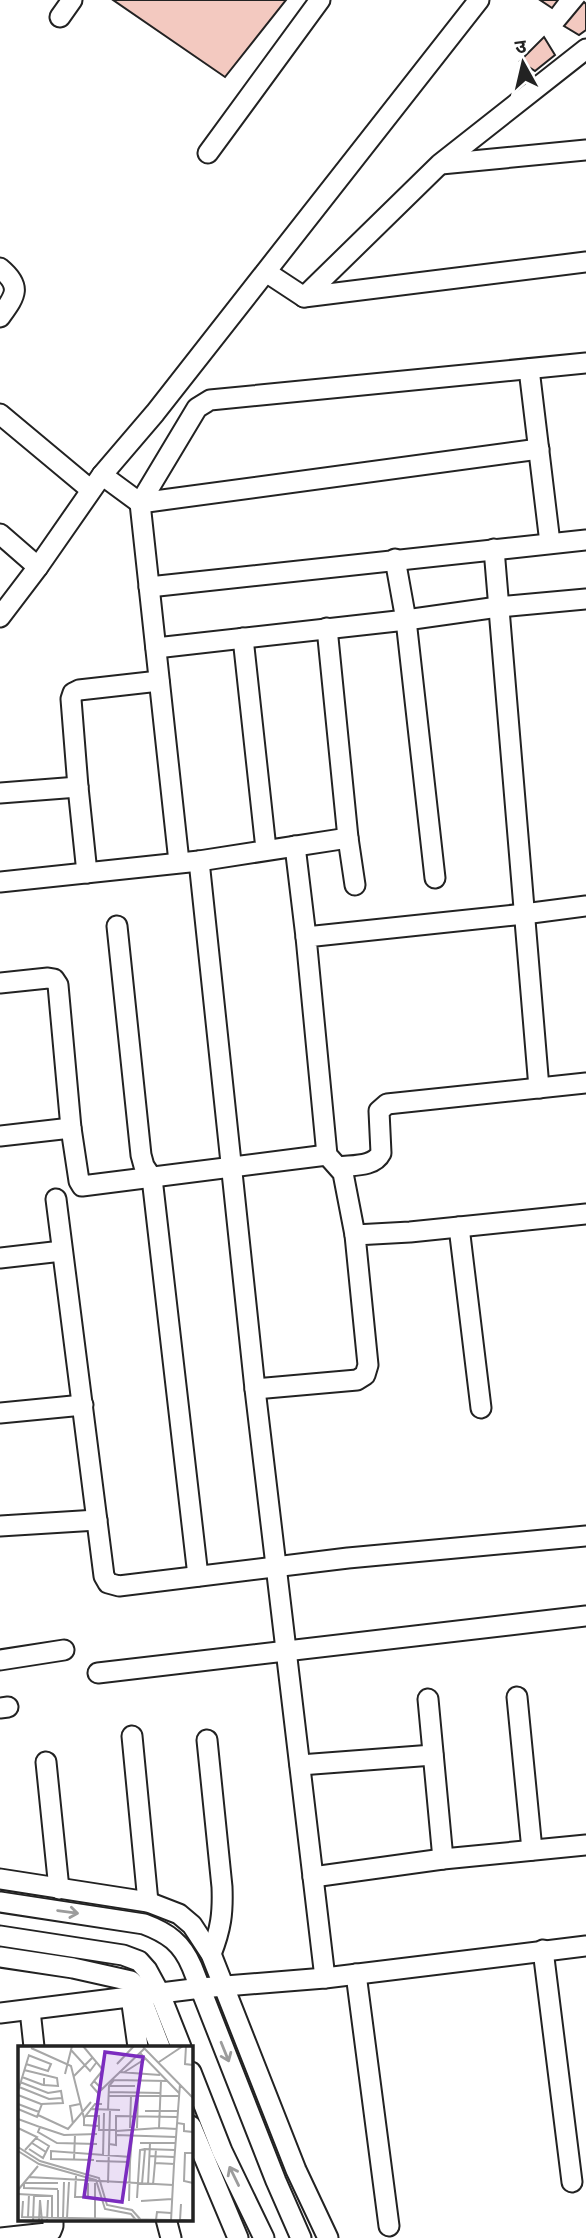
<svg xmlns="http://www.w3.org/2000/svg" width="586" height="2238" viewBox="0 0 586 2238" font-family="'Roboto Condensed','Noto Sans Devanagari',sans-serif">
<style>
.building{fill:#f3c9c0;stroke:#222;stroke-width:2}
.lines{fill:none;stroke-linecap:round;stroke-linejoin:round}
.minor-casing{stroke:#222;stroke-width:23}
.minor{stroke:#fff;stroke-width:19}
.oneway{stroke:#9c9c9c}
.inset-road{fill:none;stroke:#a7a7a7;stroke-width:2}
.view{fill:#7b2cbf;fill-opacity:0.15;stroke:#7b2cbf;stroke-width:3.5}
.inset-edge{fill:none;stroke:#222;stroke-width:3.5}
</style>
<rect width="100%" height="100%" fill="#fff"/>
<!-- building -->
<g class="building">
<polygon points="113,0 286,0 225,77"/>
<polygon points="540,0 558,0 552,8"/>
<polygon points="584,2 586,4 586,30 579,35 564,26"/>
<polygon points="544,37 555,55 535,71 520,61"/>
</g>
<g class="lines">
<defs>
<g id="minor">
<polyline points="60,17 72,0"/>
<polyline points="208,153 320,0"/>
<polyline points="441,164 586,150"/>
<path d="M0,268C23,287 15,296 0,317"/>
<polyline points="266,272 304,297 586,262"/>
<polyline points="304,297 440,164 586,49"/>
<polyline points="529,369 550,543"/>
<polyline points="0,414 91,490"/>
<polyline points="102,475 140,503 539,449"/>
<polyline points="0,534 38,567"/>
<polyline points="494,549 539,1088"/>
<polyline points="395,559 406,620 435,878"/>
<polyline points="149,587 586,540"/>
<polyline points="0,617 38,567 102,475 155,413 479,0"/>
<polyline points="327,628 348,838 355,885"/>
<polyline points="243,638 266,849"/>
<polyline points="156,648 406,620 498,607 586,599"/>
<polyline points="0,793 78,787"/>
<polyline points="295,846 306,937"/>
<polyline points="199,861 255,1389 325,1978"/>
<polyline points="179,862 140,503 197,408 210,400 586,363"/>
<polyline points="87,873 78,787 71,699 73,693 79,690 159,681"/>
<polyline points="0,882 199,861 348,838"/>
<polyline points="117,926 141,1155 144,1166 152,1178 198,1576"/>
<polyline points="0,983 48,978 54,979 58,985 71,1128 79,1181 82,1186 327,1155"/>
<polyline points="0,1136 71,1128"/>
<path d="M339,1167C353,1165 374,1167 381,1153L379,1111L387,1104L586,1083"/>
<polyline points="56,1199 104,1576 108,1583 119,1586 348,1558 586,1536"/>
<polyline points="459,1227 481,1408"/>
<polyline points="355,1235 343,1173 327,1155 306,937 524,914 586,906"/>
<polyline points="0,1258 62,1251"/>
<polyline points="255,1389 357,1380 365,1375 368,1365 355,1235 410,1232 586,1214"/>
<polyline points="0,1413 83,1405"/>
<polyline points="0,1526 97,1520"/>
<polyline points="0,1660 64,1650"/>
<polyline points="98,1673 586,1616"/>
<polyline points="517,1697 532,1850"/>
<polyline points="428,1699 443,1859"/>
<polyline points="0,1708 8,1707"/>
<polyline points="132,1736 148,1902"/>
<path d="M207,1740L222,1887C223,1913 221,1929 211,1954"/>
<polyline points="46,1762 59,1889"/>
<polyline points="300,1765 433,1755"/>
<polyline points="313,1877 443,1859 586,1845"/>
<polyline points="0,1879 148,1902 179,1914 192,1925 211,1954 296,2170 328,2238"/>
<path d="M0,1902L144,1924C168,1933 182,1943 192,1967L276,2181L301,2238"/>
<polyline points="0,1936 123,1955 139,1961 147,1970 160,1994 181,2047"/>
<polyline points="543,1950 572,2182"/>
<polyline points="0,1957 73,1968 131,1981 137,1987 160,2047"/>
<polyline points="356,1974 389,2226"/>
<polyline points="131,1997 138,2047"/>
<polyline points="30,2010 34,2047"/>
<polyline points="0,2013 201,1988 325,1978 586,1946"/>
<polyline points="191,2072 222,2151 264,2238"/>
<polyline points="191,2126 238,2238"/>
<polyline points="166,2219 171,2238"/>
<polyline points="0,2238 47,2233 51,2231 53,2226 53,2219"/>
</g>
</defs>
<!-- minor casing -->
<use href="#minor" class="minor-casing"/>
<!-- minor -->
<use href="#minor" class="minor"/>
</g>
<!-- one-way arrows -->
<defs><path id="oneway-shaft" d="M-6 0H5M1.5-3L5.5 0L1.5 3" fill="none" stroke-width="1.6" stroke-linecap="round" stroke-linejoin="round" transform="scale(1.75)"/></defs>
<g class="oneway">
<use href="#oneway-shaft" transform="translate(68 1912) rotate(8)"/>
<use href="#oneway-shaft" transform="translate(225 2052) rotate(68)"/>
<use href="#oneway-shaft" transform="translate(234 2176) rotate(-116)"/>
</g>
<!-- overview -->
<g transform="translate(18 2046)">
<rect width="175" height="175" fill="#fff"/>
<path class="inset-road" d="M65,0L85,24L76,35M168,0L167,18L175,19M125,1L175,52M13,2L53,20L66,72L77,58H84M53,4L72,25L78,17M122,7L161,47M141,16L165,0M8,18L30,25L33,18L10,9M99,18L116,0M6,24L39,32L40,40L26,39V32M101,26L142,29M105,27L127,13M47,28L54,0M56,30L74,12M4,31L25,39M143,35L141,82L159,83M92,40H117M1,41L31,53L44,52M84,43L76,35L73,39L80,47L127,2M0,45L11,9M91,46L142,47M0,49L23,58M91,50H161M0,58L21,66M0,63L19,71L24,58L45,57L43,45L30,47L2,36M72,63L102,64M90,64L91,40L96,34L149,35M127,65H159M20,69L50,83L73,56M68,70H81V84H97M66,72V79L81,80M0,73L22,81L20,86L39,97L79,98M159,77L166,78V85L175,86M55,78L52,60L62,58M22,81L46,89L79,88M0,82L19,91L7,104M112,82L113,49M119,82L120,50M98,85L141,82M98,89V70L159,71M14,97L28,106L31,100L18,92M122,97H157M91,98L98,99V89L158,91M0,101L22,115L81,132L89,159L114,164L123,174M11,103L25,112L28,106M138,103L137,117L156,118L162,38M0,105L21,118L78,134L87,163L113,168L118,174M175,107H167L166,135L175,137M85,110L86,67M132,110L156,111M56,114L57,88M76,114L33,113V105L113,111M78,115L112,116L114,90M58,130L57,151H70V137M11,131L155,139M6,137V142L40,143M6,137H40M77,137V173M90,137L92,64M124,138L127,103L157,104M130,139L132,97M135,139L137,117M0,144L20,120M0,148L34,150V171M119,152L122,104L127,103M5,155L4,171L153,174M111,155L112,116M123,155L154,153M163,158L162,174L175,175M10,171L11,148M40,171V144M45,171L46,136M49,172L51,136M138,174L139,166L153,167M15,175L16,149M21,175L22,154L24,175M29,175L30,154M153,175L156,118"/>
<path class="view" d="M87,6L125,11L104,156L66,151Z"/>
<rect width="175" height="175" class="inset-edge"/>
</g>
<!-- north arrow -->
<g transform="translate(523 63) rotate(352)" stroke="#ffffff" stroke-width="5" paint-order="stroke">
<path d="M0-5L12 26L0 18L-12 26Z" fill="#222222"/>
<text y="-10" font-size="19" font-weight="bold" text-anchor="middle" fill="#222222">उ</text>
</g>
</svg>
